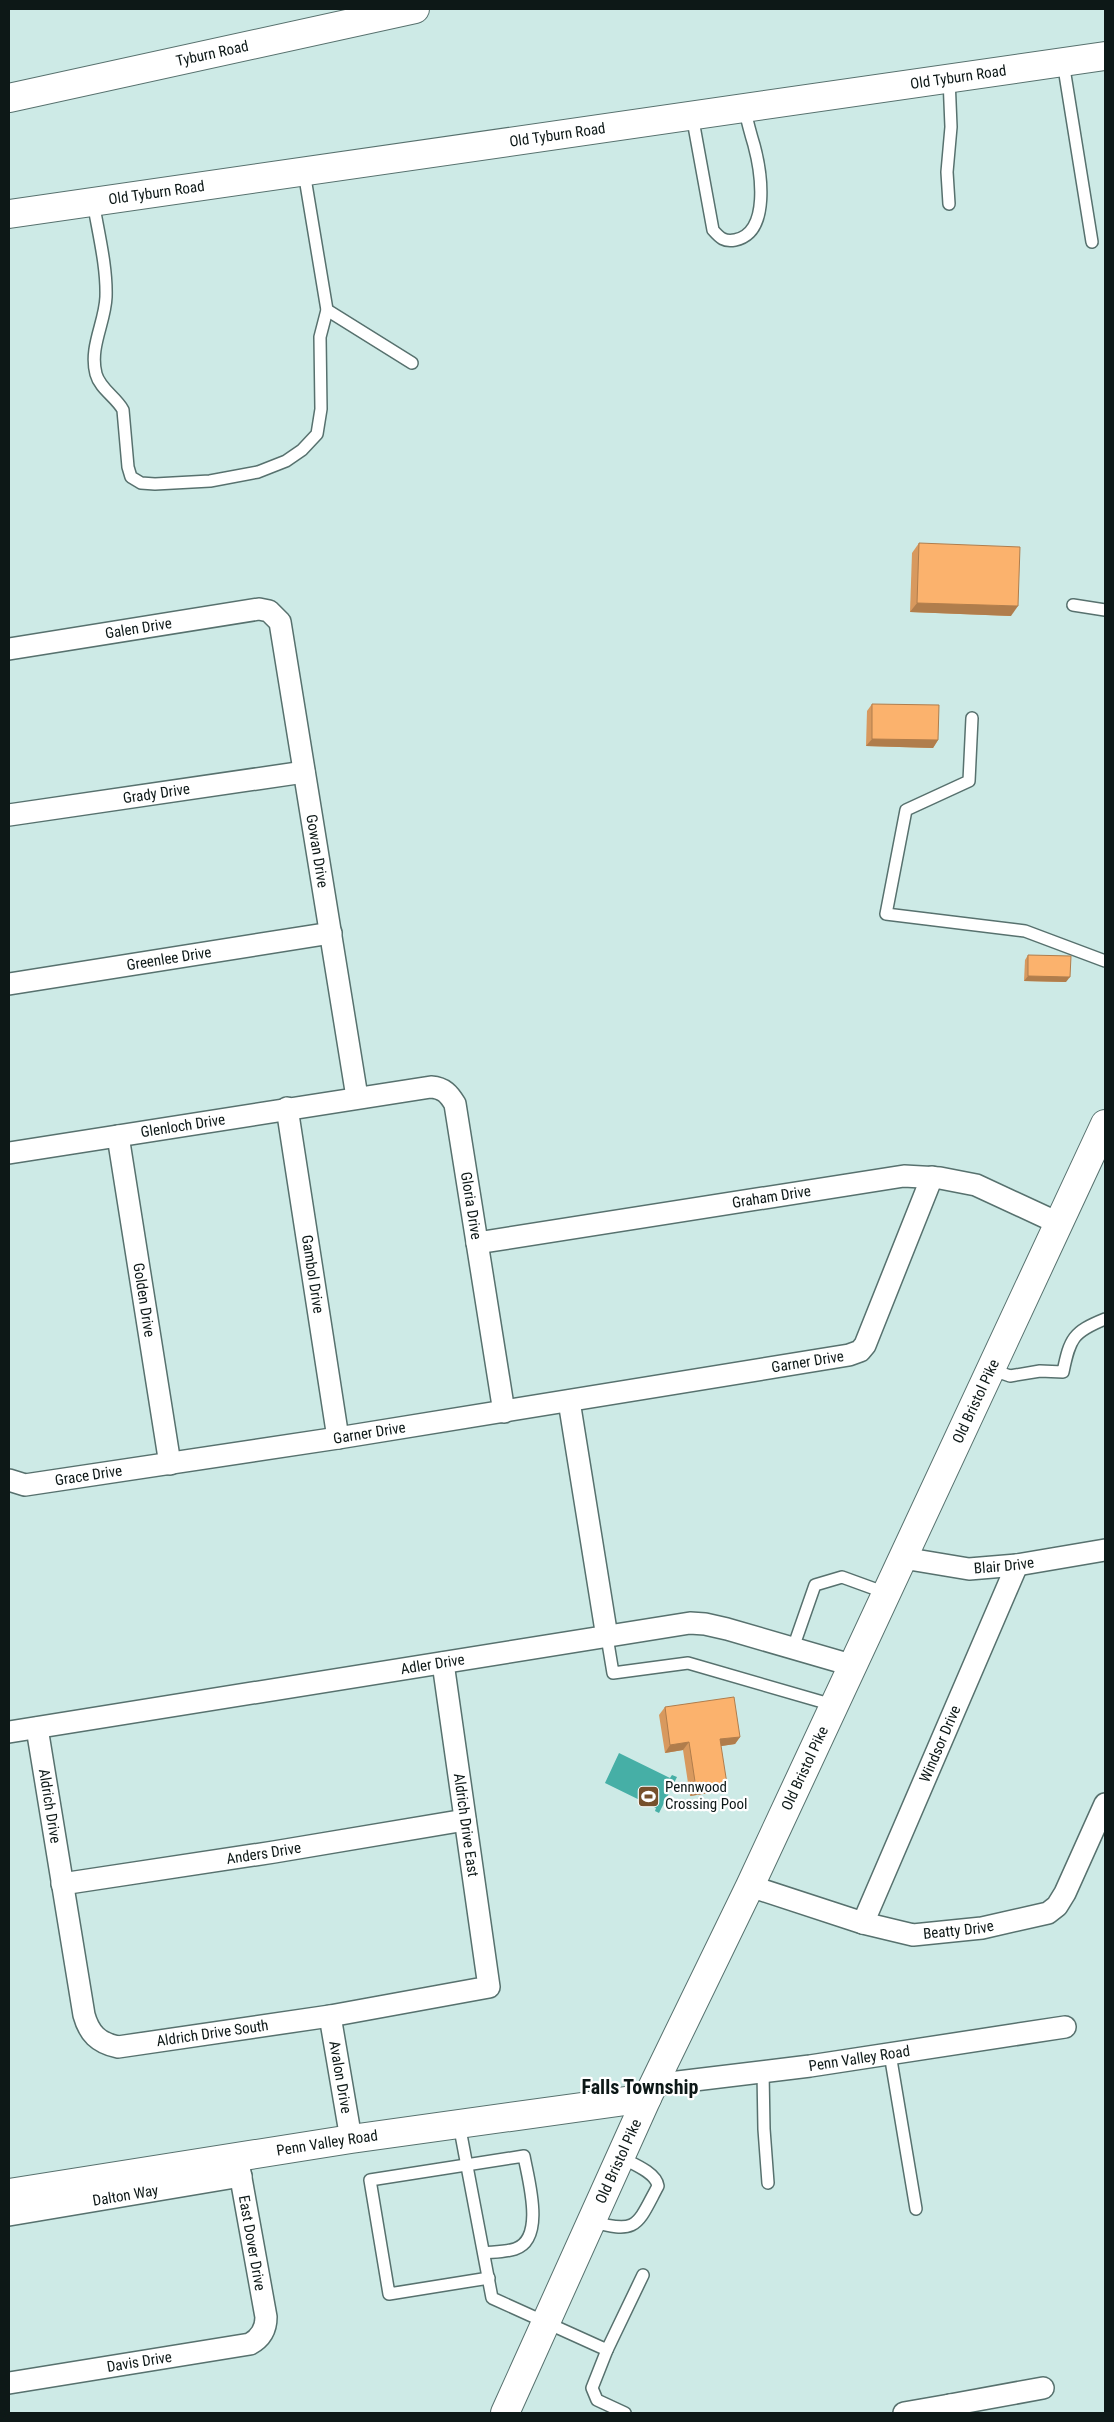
<svg xmlns="http://www.w3.org/2000/svg" width="1114" height="2422" viewBox="0 0 1114 2422" font-family="'Roboto Condensed',sans-serif">
<style>
.water{fill:#46afa6}
.lines{fill:none;stroke-linecap:round;stroke-linejoin:round}
.lane-casing{stroke:#57716e;stroke-width:14}
.street-casing{stroke:#57716e;stroke-width:24}
.secondary-casing{stroke:#57716e;stroke-width:30}
.lane{stroke:#fff;stroke-width:11}
.street{stroke:#fff;stroke-width:21}
.secondary{stroke:#fff;stroke-width:28}
.wall{fill:#d8995e}
.shaded-wall{fill:#b07d4c}
.building{fill:#fbb26d;stroke:#b07d4c}
.labels{text-anchor:middle;stroke-width:4.5;stroke-linejoin:round;paint-order:stroke}
.street-label{font-size:15px;fill:#0d1817;stroke:#fff}
.poi-label{font-size:15px;fill:#0d1817;stroke:#fff;text-anchor:start}
.district-label{font-size:20px;font-weight:bold;fill:#0d1817;stroke:#fff}
</style>
<rect width="100%" height="100%" fill="#cdeae6"/>
<!-- water -->
<polygon class="water" points="619,1753 670,1778 672,1775 677,1777 659,1813 655,1811 656,1808 605,1783"/>
<g class="lines">
<defs>
<g id="lane">
<polyline points="1063,62 1092,242"/>
<polyline points="949,78 951,127 947,172 949,204"/>
<path d="M692,115L713,230C720,238 724,242 735,240C771,233 761,171 754,145C750,132 747,120 744,107"/>
<path d="M93,201C98,232 107,266 106,297C105,323 89,347 96,374C100,389 116,397 123,410L128,467L131,477L141,483L155,484L210,481L258,472L286,461L302,450L317,434L321,409L320,337L327,310L304,172"/>
<polyline points="327,310 412,363"/>
<polyline points="1073,605 1105,610"/>
<polyline points="972,718 969,781 906,810 886,914 1025,931 1105,961"/>
<path d="M990,1369L1010,1376L1040,1371L1063,1372C1070,1338 1073,1332 1105,1319"/>
<polyline points="607,1637 613,1673 688,1663 833,1705"/>
<polyline points="793,1648 815,1585 842,1577 886,1593"/>
<polyline points="890,2054 916,2209"/>
<polyline points="763,2072 764,2129 768,2183"/>
<polyline points="459,2124 492,2298 607,2350 643,2275"/>
<path d="M591,2221C638,2235 637,2225 658,2186C656,2172 631,2163 620,2157"/>
<path d="M484,2253C494,2252 505,2252 515,2249C546,2239 528,2179 524,2156L370,2180L389,2294L489,2278"/>
<polyline points="607,2350 592,2388 597,2400 625,2413"/>
</g>
<g id="street">
<path id="s1" d="M9,649L259,609L269,611L280,622L357,1097"/>
<path id="s2" d="M9,815L304,772"/>
<path id="s3" d="M9,984L331,933"/>
<path id="s4" d="M287,1108L338,1438"/>
<path id="s5" d="M118,1136L170,1464"/>
<path id="s6" d="M9,1153L431,1087C444,1088 449,1094 455,1104L504,1412"/>
<path id="s7" d="M477,1243L904,1176L940,1178L976,1185L1058,1223"/>
<polyline points="569,1401 607,1637"/>
<path id="s8" d="M9,1480L25,1485L338,1438L849,1355L860,1351L865,1345L932,1177"/>
<path id="s9" d="M903,1558L969,1569L1017,1565L1105,1550"/>
<path id="s10" d="M37,1728L84,2015C89,2033 98,2043 118,2047L330,2016L489,1987L443,1663"/>
<path id="s11" d="M9,1732L690,1623L705,1624L727,1629L851,1665"/>
<path id="s12" d="M62,1884L274,1852L465,1820"/>
<path id="s13" d="M750,1886L863,1923L913,1935L982,1928L1048,1913L1057,1906L1065,1893L1105,1804"/>
<path id="s14" d="M863,1923L1017,1565"/>
<path id="s15" d="M330,2016L351,2139"/>
<path id="s16" d="M653,2085L810,2066L1065,2027"/>
<path id="s17" d="M9,2215L241,2176"/>
<path id="s18" d="M9,2383L250,2344C261,2338 266,2329 266,2317L237,2156"/>
<polyline points="904,2413 950,2405"/>
<polyline points="947,2413 950,2405 1043,2388"/>
</g>
<g id="secondary">
<path id="s19" d="M9,98L415,9"/>
<path id="s20" d="M9,214L1105,56"/>
<path id="s21" d="M9,2193L351,2139L647,2098"/>
<path id="s22" d="M505,2413L647,2098L750,1886L1105,1124"/>
</g>
</defs>
<!-- lane casing -->
<use href="#lane" class="lane-casing"/>
<!-- street casing -->
<use href="#street" class="street-casing"/>
<!-- secondary casing -->
<use href="#secondary" class="secondary-casing"/>
<!-- lane -->
<use href="#lane" class="lane"/>
<!-- street -->
<use href="#street" class="street"/>
<!-- secondary -->
<use href="#secondary" class="secondary"/>
</g>
<!-- wall -->
<g class="wall">
<polygon points="919,543 1011,616 910,612 912,553"/>
<polygon points="872,704 938,740 933,748 866,746 867,711"/>
<polygon points="1028,955 1066,982 1024,981 1025,960"/>
<polygon points="665,1707 740,1737 735,1744 721,1746 722,1791 690,1796 683,1750 665,1753 659,1715"/>
</g>
<!-- shaded-wall -->
<g class="shaded-wall">
<polygon points="917,603 1018,606 1011,616 910,612"/>
<polygon points="872,739 938,740 933,748 866,746"/>
<polygon points="1028,976 1070,977 1066,982 1024,981"/>
<polygon points="740,1737 735,1744 715,1747 720,1739"/>
<polygon points="689,1742 683,1750 665,1753 670,1745"/>
<polygon points="727,1784 722,1791 690,1796 696,1788"/>
</g>
<!-- building -->
<g class="building">
<polygon points="919,543 1020,547 1018,606 917,603"/>
<polygon points="872,704 939,705 938,740 872,739"/>
<polygon points="1028,955 1071,956 1070,977 1028,976"/>
<polygon points="734,1697 740,1737 720,1739 727,1784 696,1788 689,1742 670,1745 665,1707"/>
</g>
<!-- icons -->
<defs>
<symbol id="stadium-square" viewBox="-11 -11 22 22"><rect x="-9" y="-9" width="18" height="18" rx="4" fill="#76502c" stroke="#fff"/><path d="M0-5a6.5 5 0 1 0 0 10a6.5 5 0 1 0 0-10ZM-3.5-1.8h7v3.6h-7Z" fill="#fff"/></symbol>
</defs>
<g fill-rule="evenodd">
<use href="#stadium-square" x="636" y="1784" width="25" height="25"/>
</g>
<g class="labels">
<!-- street labels -->
<g class="street-label">
<text dy="5" stroke="none"><textPath href="#s19" startOffset="208">Tyburn Road</textPath></text>
<text dy="5" stroke="none"><textPath href="#s20" startOffset="959">Old Tyburn Road</textPath></text>
<text dy="5" stroke="none"><textPath href="#s20" startOffset="554">Old Tyburn Road</textPath></text>
<text dy="5" stroke="none"><textPath href="#s20" startOffset="149">Old Tyburn Road</textPath></text>
<text dy="5" stroke="none"><textPath href="#s1" startOffset="131">Galen Drive</textPath></text>
<text dy="5" stroke="none"><textPath href="#s2" startOffset="149">Grady Drive</textPath></text>
<text dy="5" stroke="none"><textPath href="#s1" startOffset="511">Gowan Drive</textPath></text>
<text dy="5" stroke="none"><textPath href="#s3" startOffset="162">Greenlee Drive</textPath></text>
<text dy="5" stroke="none"><textPath href="#s6" startOffset="176">Glenloch Drive</textPath></text>
<text dy="5" stroke="none"><textPath href="#s7" startOffset="298">Graham Drive</textPath></text>
<text dy="5" stroke="none"><textPath href="#s6" startOffset="561">Gloria Drive</textPath></text>
<text dy="5" stroke="none"><textPath href="#s4" startOffset="168">Gambol Drive</textPath></text>
<text dy="5" stroke="none"><textPath href="#s5" startOffset="166">Golden Drive</textPath></text>
<text dy="5" stroke="none"><textPath href="#s8" startOffset="809">Garner Drive</textPath></text>
<text dy="5" stroke="none"><textPath href="#s22" startOffset="1116">Old Bristol Pike</textPath></text>
<text dy="5" stroke="none"><textPath href="#s8" startOffset="365">Garner Drive</textPath></text>
<text dy="5" stroke="none"><textPath href="#s8" startOffset="81">Grace Drive</textPath></text>
<text dy="5" stroke="none"><textPath href="#s9" startOffset="102">Blair Drive</textPath></text>
<text dy="5" stroke="none"><textPath href="#s11" startOffset="429">Adler Drive</textPath></text>
<text dy="5" stroke="none"><textPath href="#s14" startOffset="195">Windsor Drive</textPath></text>
<text dy="5" stroke="none"><textPath href="#s22" startOffset="711">Old Bristol Pike</textPath></text>
<text dy="5" stroke="none"><textPath href="#s10" startOffset="79">Aldrich Drive</textPath></text>
<text transform="translate(466 1825) rotate(82)" y="5">Aldrich Drive East</text>
<text dy="5" stroke="none"><textPath href="#s12" startOffset="204">Anders Drive</textPath></text>
<text dy="5" stroke="none"><textPath href="#s13" startOffset="216">Beatty Drive</textPath></text>
<text dy="5" stroke="none"><textPath href="#s10" startOffset="436">Aldrich Drive South</textPath></text>
<text dy="5" stroke="none"><textPath href="#s16" startOffset="208">Penn Valley Road</textPath></text>
<text dy="5" stroke="none"><textPath href="#s15" startOffset="62">Avalon Drive</textPath></text>
<text dy="5" stroke="none"><textPath href="#s21" startOffset="322">Penn Valley Road</textPath></text>
<text dy="5" stroke="none"><textPath href="#s22" startOffset="276">Old Bristol Pike</textPath></text>
<text dy="5" stroke="none"><textPath href="#s17" startOffset="118">Dalton Way</textPath></text>
<text transform="translate(252 2243) rotate(80)" y="5">East Dover Drive</text>
<text dy="5" stroke="none"><textPath href="#s18" startOffset="132">Davis Drive</textPath></text>
</g>
<!-- poi labels -->
<g class="poi-label">
<text x="665" y="1792">Pennwood<tspan x="665" dy="17">Crossing Pool</tspan></text>
</g>
<!-- district labels -->
<g class="district-label">
<text x="640" y="2094">Falls Township</text>
</g>
</g>
<!-- border -->
<rect width="1114" height="2422" fill="none" stroke="#0d1817" stroke-width="20"/>
</svg>
